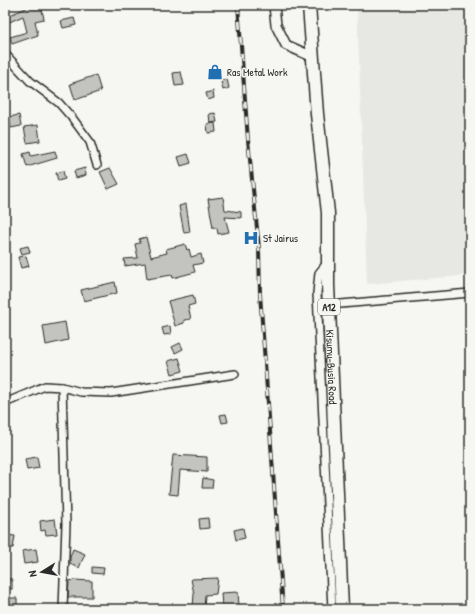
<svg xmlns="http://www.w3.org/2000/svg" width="475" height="614" viewBox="0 0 475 614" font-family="'Patrick Hand',sans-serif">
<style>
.built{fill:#e7e7e3}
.building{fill:#c3c3c0;stroke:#2b2b2b}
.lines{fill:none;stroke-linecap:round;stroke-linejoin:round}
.minor-casing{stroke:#2b2b2b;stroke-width:10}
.tertiary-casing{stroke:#2b2b2b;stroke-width:12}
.trunk-casing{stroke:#2b2b2b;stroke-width:15}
.minor{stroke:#f6f6f2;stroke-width:7}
.tertiary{stroke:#f6f6f2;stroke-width:9}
.trunk{stroke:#f6f6f2;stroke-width:12}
.rail-casing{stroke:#2b2b2b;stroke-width:4}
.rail{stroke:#f6f6f2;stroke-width:2.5;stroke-dasharray:8;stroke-linecap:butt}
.labels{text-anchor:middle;stroke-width:3;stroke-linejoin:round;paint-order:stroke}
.shield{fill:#f6f6f2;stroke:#686867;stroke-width:1}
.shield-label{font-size:10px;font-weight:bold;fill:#2b2b2b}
.poi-label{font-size:11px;fill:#2b2b2b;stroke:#f6f6f2;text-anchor:start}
.street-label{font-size:11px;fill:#2b2b2b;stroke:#f6f6f2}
</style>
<rect width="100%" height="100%" fill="#f6f6f2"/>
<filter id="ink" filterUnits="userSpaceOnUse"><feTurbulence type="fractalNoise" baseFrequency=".025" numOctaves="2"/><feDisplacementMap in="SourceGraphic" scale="8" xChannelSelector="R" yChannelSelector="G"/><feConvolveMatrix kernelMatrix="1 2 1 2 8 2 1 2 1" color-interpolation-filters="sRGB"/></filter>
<g filter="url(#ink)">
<!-- built -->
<polygon class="built" points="357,5 470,5 470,275 367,284"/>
<!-- building -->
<g class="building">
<polygon points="24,5 41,5 44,19 35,21 38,35 12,44 10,37 27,32 23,16 5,24 5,17 26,8"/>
<polygon points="74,18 76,25 63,28 61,21"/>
<polygon points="181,72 184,85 175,86 173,73"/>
<polygon points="96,75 101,91 75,100 70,84"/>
<polygon points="227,79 229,88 223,90 221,81"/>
<polygon points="213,91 214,98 208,100 206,93"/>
<polygon points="215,113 217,122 210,123 209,114"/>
<polygon points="19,115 21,126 11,128 9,117"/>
<polygon points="215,123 216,132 208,133 207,124"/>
<polygon points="38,125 40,141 27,143 24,127"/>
<polygon points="55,151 57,158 27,167 23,154 30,152 31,156"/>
<polygon points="188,154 191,163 181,166 178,157"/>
<polygon points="85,168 86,175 76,178 74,171"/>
<polygon points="110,168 119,184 108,189 100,172"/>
<polygon points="63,171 65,179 58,181 56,173"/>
<polygon points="223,197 225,210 241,212 241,218 225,217 229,232 218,234 217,228 213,228 208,199"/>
<polygon points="186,204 190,232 184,233 179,206"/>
<polygon points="146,237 151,257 167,253 166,249 185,244 187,250 189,249 191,257 201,254 203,263 193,265 195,272 173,278 172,275 147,279 145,263 125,266 124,259 138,258 135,244 140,243 139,239"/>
<polygon points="28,246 30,252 22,254 20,248"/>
<polygon points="26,256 29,266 21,268 18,257"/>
<polygon points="115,282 117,293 84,301 81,290"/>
<polygon points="193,295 195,304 188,306 191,319 184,320 184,323 175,326 168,301"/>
<polygon points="65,322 68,340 46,345 43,326"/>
<polygon points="170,326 171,334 164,335 162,328"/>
<polygon points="180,343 183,349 175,353 172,347"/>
<polygon points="179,358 183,371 172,374 168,361"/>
<polygon points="226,414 228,422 222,423 220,415"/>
<polygon points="173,455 207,457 207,472 180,470 178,495 169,494"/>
<polygon points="37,457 39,468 27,470 25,459"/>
<polygon points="203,478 213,480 212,488 202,488"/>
<polygon points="208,518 209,528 200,529 199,519"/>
<polygon points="55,519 57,534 46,535 45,530 41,531 40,521"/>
<polygon points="243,528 245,538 236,540 234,530"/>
<polygon points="5,535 15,536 13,548 5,548"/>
<polygon points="36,549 38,562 24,564 22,551"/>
<polygon points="73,549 85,554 79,568 70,564 70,557"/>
<polygon points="92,567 104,568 103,574 92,573"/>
<polygon points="218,578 216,594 205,595 204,608 193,607 194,594 191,579"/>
<rect x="5" y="579" width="7" height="10"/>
<polygon points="74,580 92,581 92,597 68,597 69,581"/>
<polygon points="238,592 239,606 222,607 221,593"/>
<polygon points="9,598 17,598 17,609 8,608"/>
</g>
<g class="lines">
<defs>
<g id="minor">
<polyline points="5,54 30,81 59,103 73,119 90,142 97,165"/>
<polyline points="327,263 319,273 317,293 332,609"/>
<polyline points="329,305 470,293"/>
<polyline points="62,387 66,524 63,609"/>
<polyline points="5,403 45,386 62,387 81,392 111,393 235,374"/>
</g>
<polyline id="tertiary" points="274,5 276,25 286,45 313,57"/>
<g id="trunk">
<path id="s1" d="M309,5L317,114L328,213V285L342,609"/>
</g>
</defs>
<!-- minor casing -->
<use href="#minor" class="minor-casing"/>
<!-- tertiary casing -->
<use href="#tertiary" class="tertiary-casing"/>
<!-- trunk casing -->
<use href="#trunk" class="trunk-casing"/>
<!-- minor -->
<use href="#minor" class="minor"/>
<!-- tertiary -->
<use href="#tertiary" class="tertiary"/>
<!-- trunk -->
<use href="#trunk" class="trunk"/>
<defs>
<polyline id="rail" points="238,5 248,140 259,248 260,294 283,609"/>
</defs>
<!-- rail casing -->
<use href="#rail" class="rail-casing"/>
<!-- rail -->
<use href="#rail" class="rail"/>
</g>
</g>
<!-- icons -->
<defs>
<symbol id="shop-bare" viewBox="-9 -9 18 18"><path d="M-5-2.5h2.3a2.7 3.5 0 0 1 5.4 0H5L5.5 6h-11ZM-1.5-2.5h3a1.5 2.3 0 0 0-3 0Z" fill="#1f6fb2" stroke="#f6f6f2" stroke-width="2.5" paint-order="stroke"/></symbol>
<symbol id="hospital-bare" viewBox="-9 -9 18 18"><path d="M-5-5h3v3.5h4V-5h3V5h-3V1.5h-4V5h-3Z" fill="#1f6fb2" stroke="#f6f6f2" stroke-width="2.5" paint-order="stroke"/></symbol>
</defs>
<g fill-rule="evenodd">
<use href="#shop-bare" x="204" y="61" width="22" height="22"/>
<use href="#hospital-bare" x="240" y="227" width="22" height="22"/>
</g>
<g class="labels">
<!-- shield labels -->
<rect class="shield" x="318" y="299" width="22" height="16" rx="3"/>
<g class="shield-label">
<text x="329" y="311">A12</text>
</g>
<!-- poi labels -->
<g class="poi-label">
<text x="227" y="76">Ras Metal Work</text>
<text x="263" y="242">St Jairus</text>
</g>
<!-- street labels -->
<g class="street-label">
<text dy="4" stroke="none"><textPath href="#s1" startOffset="363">Kisumu-Busia Road</textPath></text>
</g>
</g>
<!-- margin -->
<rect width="475" height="614" fill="none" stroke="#f6f6f2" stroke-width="20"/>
<rect x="10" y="10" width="455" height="594" fill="none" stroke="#2b2b2b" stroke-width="1.5" filter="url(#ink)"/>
<!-- north arrow -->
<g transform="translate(42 572) rotate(259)" stroke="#f6f6f2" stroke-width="3" paint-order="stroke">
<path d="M0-3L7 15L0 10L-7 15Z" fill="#2b2b2b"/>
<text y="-6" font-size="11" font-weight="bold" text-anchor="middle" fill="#2b2b2b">N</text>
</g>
</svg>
